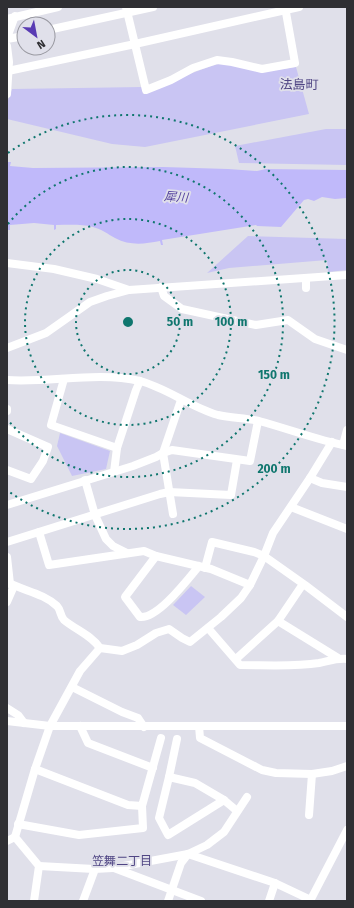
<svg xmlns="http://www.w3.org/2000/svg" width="354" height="908" viewBox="0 0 354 908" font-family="'Fira Sans','Noto Sans JP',sans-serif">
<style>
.green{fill:#c9c5f3}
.water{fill:#c0b9fa}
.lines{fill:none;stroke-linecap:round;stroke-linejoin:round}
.minor{stroke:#fff;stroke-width:8}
.ring{fill:none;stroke:#0f766e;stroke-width:2;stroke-dasharray:2 4}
.labels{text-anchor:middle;stroke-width:3.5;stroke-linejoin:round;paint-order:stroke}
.water-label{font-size:12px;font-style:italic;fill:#56439f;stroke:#e0e0ea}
.neighbourhood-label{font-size:12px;fill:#504684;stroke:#e0e0ea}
.quarter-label{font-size:13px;fill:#504684;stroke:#e0e0ea}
.centre{fill:#0f766e;stroke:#e0e0ea;stroke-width:2}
.ring-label{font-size:12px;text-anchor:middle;font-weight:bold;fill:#0f766e;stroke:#e0e0ea;stroke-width:3.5;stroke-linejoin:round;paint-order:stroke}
</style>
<rect width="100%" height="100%" fill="#e0e0ea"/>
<!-- green -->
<g class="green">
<path d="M222,63L276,70L296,67L309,114L145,147L112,144L7,119V103L12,89L142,87L143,94C170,84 194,70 222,63Z"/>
<polygon points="326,129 347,129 347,165 239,163 235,146"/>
<polygon points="248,236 347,239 347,270 328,272 327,260 229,268 207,273"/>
<polygon points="60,433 110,451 106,469 72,476 57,446"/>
<polygon points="191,586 205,597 186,615 173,605"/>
</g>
<!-- water -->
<path class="water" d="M8,162H11L10,166L33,168L163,167L228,169L257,171L266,169L347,170V198L335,199L322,197L314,201L308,199L304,200L281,227L257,226L256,225L162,240L163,245H161L160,241C144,244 130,246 115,238C108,234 101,229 93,227C82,224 69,225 56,225V229L54,230V225L34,223L10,225V230H8L7,166Z"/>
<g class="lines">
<!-- minor -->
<g class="minor">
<polyline points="126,7 146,90 171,80 193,68 217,60 232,62 262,69 295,63 285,7"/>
<polyline points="7,19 58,7"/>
<polyline points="48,30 153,7"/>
<polyline points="7,38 15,16"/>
<polyline points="7,39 24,36"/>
<polyline points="7,46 9,62 7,94"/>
<polyline points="8,71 135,44 299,7"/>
<polyline points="7,263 54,269 97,279 129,290"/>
<polyline points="161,287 164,296 182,309 256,325 288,320 315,339 347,350"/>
<polyline points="306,288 306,278"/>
<polyline points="7,348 46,333 90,302 107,296 129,290 347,275"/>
<polyline points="64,379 51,425 117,448"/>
<path d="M7,380C51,383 96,371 140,381C167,388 190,407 218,415C231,418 246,418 259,421C289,429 317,440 347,446"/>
<polyline points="7,409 7,411"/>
<polyline points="7,429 48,447 43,461 31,479 7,470"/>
<polyline points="343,445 347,430"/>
<polyline points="114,472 117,448 136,390 140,381"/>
<polyline points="310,478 322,483 347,487"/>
<polyline points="85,480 95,515 106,539 113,546 127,553"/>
<polyline points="7,505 133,466 156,457 163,453 172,450 250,461 258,421"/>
<polyline points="291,507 347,529"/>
<polyline points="173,514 163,453 181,400"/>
<polyline points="39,532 49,565 144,551 156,556"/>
<polyline points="7,542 160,494 169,492 231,495 237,460"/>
<polyline points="7,557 10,584"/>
<path d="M199,566C188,579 158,619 140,617L125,597L156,556L211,569L250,585"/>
<polyline points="205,568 212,542 254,552 264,556 305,585 347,617"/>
<path d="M7,582C24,591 43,593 57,606C61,610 60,616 64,620C76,630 91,635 100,648L122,651L137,645L156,633L169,629L182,638L190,642L221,617L241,598L250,585L264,556L273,533L310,478L332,442"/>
<polyline points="7,602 14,586"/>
<polyline points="278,621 338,658"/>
<path d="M208,628L240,665C266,665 294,667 319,663C329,661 337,658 347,659"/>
<polyline points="236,659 278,621 303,584"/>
<polyline points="72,687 122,712 138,718 144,727"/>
<polyline points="7,708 18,715 24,723"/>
<polyline points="7,721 50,726 347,726"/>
<polyline points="80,726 88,743 153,768"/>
<polyline points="199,726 200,738 262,770 276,773 312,774 332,771 347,766"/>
<polyline points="177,739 169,777 159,818 168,835 224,800 237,811"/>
<polyline points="35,769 128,805 142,806 161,738"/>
<polyline points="169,777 195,783 224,800"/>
<polyline points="309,815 312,774"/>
<polyline points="18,824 79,835 143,828 142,806"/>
<polyline points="7,841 15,837"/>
<polyline points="188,854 275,883 311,900"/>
<polyline points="39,866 94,869 113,868 188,854 207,845 224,832 247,797"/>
<polyline points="114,868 201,901"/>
<polyline points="34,901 39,866 15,837 35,769 50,726 80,671 100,648"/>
<polyline points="83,901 95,869"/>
<polyline points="168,901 181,863 188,854"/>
<polyline points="269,901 275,883"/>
<polyline points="310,901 347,830"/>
</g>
</g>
<!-- distance rings -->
<g class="ring">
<circle cx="128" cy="322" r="52"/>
<circle cx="128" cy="322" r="103"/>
<path d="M8 224A155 155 0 1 1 8 420"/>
<path d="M8 153A207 207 0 1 1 8 491"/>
</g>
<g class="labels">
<!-- water labels -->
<g class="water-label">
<text transform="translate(176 197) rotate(4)" y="4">犀川</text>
</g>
<!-- neighbourhood labels -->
<g class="neighbourhood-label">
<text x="122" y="865">笠舞二丁目</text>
</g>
<!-- quarter labels -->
<g class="quarter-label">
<text x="299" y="89">法島町</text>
</g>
</g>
<circle cx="128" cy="322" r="6" class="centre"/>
<g class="ring-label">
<text x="180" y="326">50 m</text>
<text x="231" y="326">100 m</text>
<text x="274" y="379">150 m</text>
<text x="274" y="473">200 m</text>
</g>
<!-- border -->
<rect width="354" height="908" fill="none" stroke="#2f2f33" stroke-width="16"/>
<!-- north arrow -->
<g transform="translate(36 36) rotate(148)"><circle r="19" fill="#e0e0ea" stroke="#9999a1"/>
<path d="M0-3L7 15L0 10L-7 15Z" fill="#593bb3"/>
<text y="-6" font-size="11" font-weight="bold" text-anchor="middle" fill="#2f2f33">N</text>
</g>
</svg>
